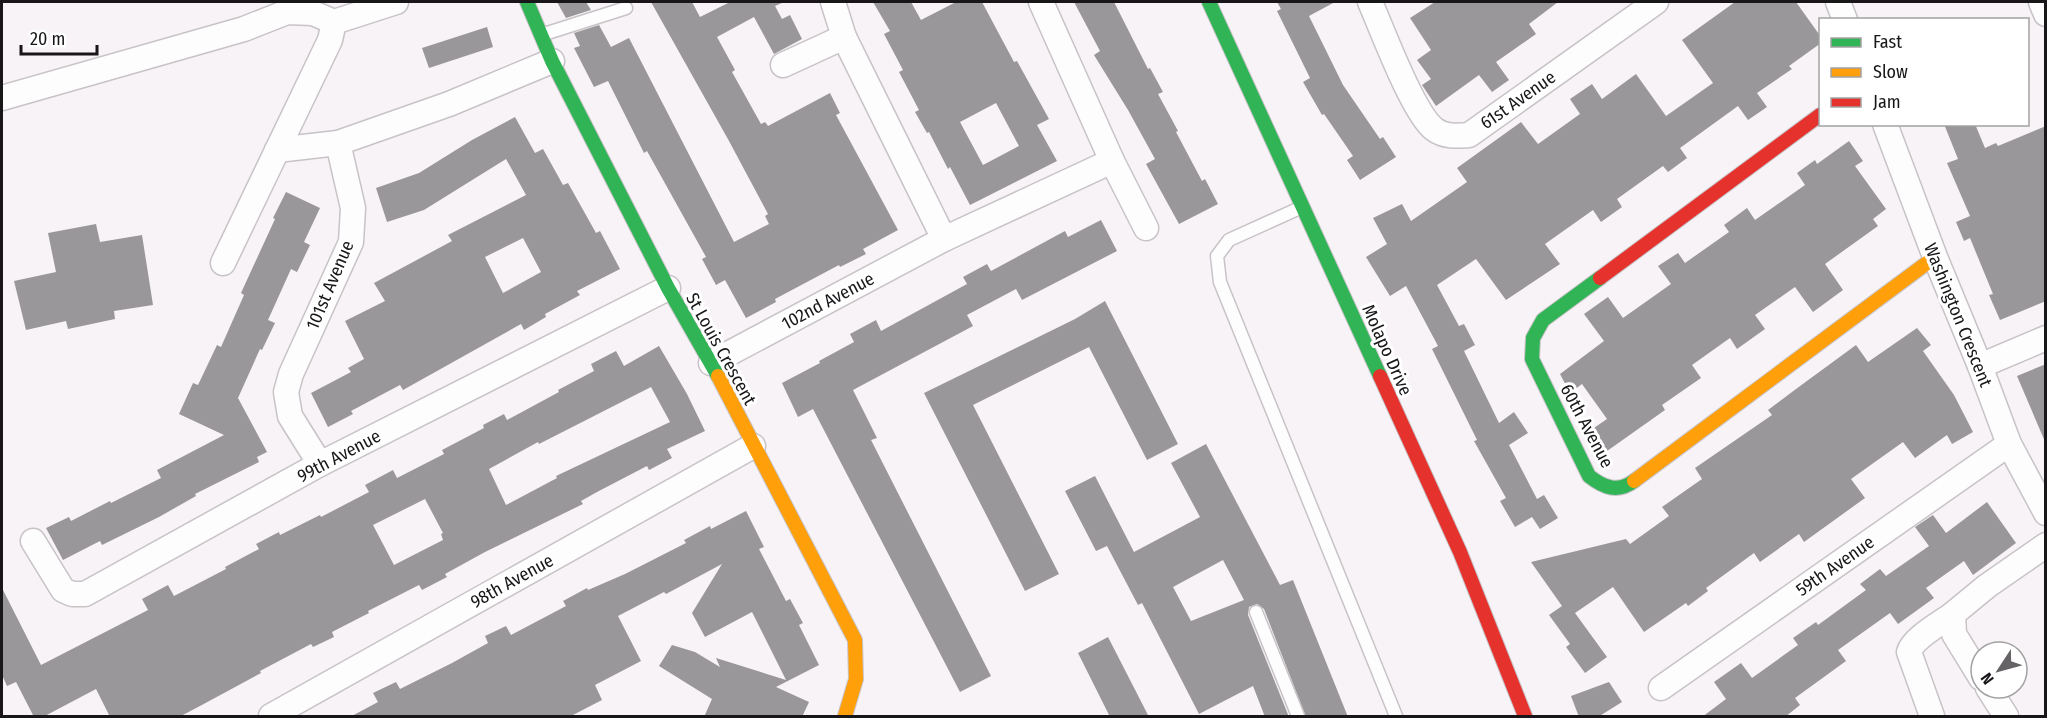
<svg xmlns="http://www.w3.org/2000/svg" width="2047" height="718" viewBox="0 0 2047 718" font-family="'Fira Sans Condensed',sans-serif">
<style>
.building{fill:#9a979a;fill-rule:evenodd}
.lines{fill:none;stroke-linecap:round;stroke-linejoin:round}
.lane-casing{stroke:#c7c3c7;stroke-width:15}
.street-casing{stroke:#c7c3c7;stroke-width:27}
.fast-casing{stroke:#c7c3c7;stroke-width:16}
.slow-casing{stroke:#c7c3c7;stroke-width:16}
.jam-casing{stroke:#c7c3c7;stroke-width:16}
.lane{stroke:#fefdfe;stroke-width:12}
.street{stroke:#fefdfe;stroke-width:24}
.fast{stroke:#30b455;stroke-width:14}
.slow{stroke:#ff9f0a;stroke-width:14}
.jam{stroke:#e5322d;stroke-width:14}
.labels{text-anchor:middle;stroke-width:6;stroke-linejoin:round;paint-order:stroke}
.street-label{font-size:18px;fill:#181619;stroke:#fff}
</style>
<rect width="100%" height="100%" fill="#f7f3f7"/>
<!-- building -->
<g class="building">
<polygon points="557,2 586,2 591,10 566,18"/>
<polygon points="651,2 692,2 700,17 730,2 784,2 775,6 782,19 790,15 802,39 774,54 754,17 717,37 735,70 732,72 761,124 765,122 768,126 830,93 840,113 836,115 898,230 863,249 866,254 840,267 839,265 775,299 776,302 746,318 725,280 716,285 702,259 706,257 647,151 644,153 608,81 594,87 574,48 580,46 574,33 599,25 611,47 629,38 734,242 769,224 765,216 768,214 729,141"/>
<path d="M873,2H911L921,20L956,2H982L1014,62L1017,61L1049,119L1037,125L1057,161L970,205L950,167L948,169L929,132L927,133L915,112L919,110L899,72L903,70L884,34L890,31ZM996,103L1019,146L983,165L960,122Z"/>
<polygon points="1074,2 1114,2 1148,69 1150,68 1163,92 1158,94 1178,131 1176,132 1202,181 1205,179 1218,204 1179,224 1146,164 1155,159 1128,110 1094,55 1100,51"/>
<polygon points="1277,2 1335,2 1309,16 1343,85 1380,139 1383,137 1396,157 1360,180 1347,160 1353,156 1324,114 1322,115 1303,82 1310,78 1277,11 1281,9"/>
<polygon points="1435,2 1558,2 1529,24 1536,34 1496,62 1509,80 1492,92 1479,75 1436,106 1422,85 1431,79 1417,60 1431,50 1410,18"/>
<polygon points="1735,2 1796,2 1821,37 1821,43 1789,66 1792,69 1757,93 1767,107 1748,120 1738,106 1680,148 1687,158 1668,172 1663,166 1617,199 1622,207 1601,222 1593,210 1545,244 1560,264 1506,300 1476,259 1437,285 1459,326 1464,324 1475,345 1464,351 1499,423 1514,412 1528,433 1509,445 1537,499 1544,495 1558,518 1540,529 1532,517 1515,527 1500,501 1506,498 1474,441 1477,440 1432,349 1438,346 1406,286 1390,296 1366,257 1387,244 1373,218 1402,204 1411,221 1467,182 1457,168 1521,122 1538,144 1580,114 1570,99 1592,84 1602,99 1636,74 1666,116 1713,83 1682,40"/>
<polygon points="487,27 493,47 429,68 422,48"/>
<path d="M515,117L535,153L543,149L563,185L568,183L596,233L600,231L620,269L577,291L580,295L545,314L546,317L524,330L521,324L403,390L400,385L351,411L353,414L328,427L311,393L351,372L348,368L364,359L345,321L385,301L374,283L452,241L448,235L526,195L506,159L424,210L387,222L376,188L419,173L472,140ZM523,238L541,272L503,293L485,257Z"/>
<polygon points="1944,124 1975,124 1985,148 1996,143 1998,146 2046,126 2046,301 2000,320 1989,295 1993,294 1970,238 1964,241 1956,222 1970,216 1947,163 1958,159"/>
<polygon points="1849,141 1863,161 1855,166 1886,209 1873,219 1878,226 1825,264 1843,290 1813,312 1795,287 1755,315 1765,329 1737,349 1730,338 1692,365 1701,378 1662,405 1665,410 1600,456 1588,432 1607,419 1582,384 1570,393 1560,374 1604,341 1584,314 1608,297 1623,318 1671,284 1658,266 1678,253 1685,263 1729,232 1724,225 1747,208 1755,220 1805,185 1797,173 1815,160 1817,164"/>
<polygon points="286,192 320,208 304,242 310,245 297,272 291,269 268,320 275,323 262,350 260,349 238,398 267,452 257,457 259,462 195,494 196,496 159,517 102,545 100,541 63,560 46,528 69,517 71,521 110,501 111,503 161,478 157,470 224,435 179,414 193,383 198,385 217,345 221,347 244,295 241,293 275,219 273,218"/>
<polygon points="1101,220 1117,251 1022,300 1016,289 967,315 973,326 853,390 877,438 871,440 991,676 960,692 813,409 798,417 782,383 820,363 819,361 854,342 850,334 876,320 881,331 967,284 963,277 987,264 991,271 1065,231 1068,237"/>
<polygon points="96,224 100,242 142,235 153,305 114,311 115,319 68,329 66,321 26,330 14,281 56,272 48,233"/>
<polygon points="1105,301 1178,444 1147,460 1089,347 973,405 1059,574 1025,591 924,393 1075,319"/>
<polygon points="1917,328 1931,345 1923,351 1954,395 1973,432 1952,444 1947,435 1915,458 1903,442 1851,479 1865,498 1804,542 1799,534 1760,562 1754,553 1706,588 1708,591 1688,606 1686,603 1644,632 1613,587 1575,613 1607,657 1585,673 1566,647 1570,644 1549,615 1562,606 1531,562 1626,539 1630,544 1669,516 1662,507 1702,479 1695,468 1772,415 1768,410 1796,389 1856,345 1868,362"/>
<path d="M659,346L687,394L705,431L667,449L672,458L649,470L647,466L597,492L581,501L583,504L485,552L445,574L447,577L422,590L419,585L368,611L369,613L332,632L334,637L313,647L311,644L260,671L261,673L200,706L179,717H110L96,689L43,717H34L16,682L7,686L2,675V588L41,665L148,610L142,599L168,585L174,596L226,569L225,567L259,549L256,544L279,532L280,535L320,515L321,517L369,492L365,485L393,470L397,478L444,454L442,450L484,428L483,425L504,414L507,420L559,392L558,390L594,371L591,364L616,351L624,366ZM651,387L670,422L556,476L557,478L506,505L489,469L538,442L539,444ZM425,499L443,533L441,534L443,540L394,565L373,525Z"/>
<polygon points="2046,364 2046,444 2017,376"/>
<path d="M1206,444L1280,585L1293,580L1348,717H1306L1264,609L1257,604L1249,607L1248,615L1289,717H1265L1253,686L1199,714L1142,603L1138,605L1107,546L1096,551L1065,491L1095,476L1134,552L1200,517L1171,463ZM1223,560L1244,600L1191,621L1173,587Z"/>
<polygon points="1987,502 2016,543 1973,575 1964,561 1926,588 1934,598 1898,624 1890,613 1838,650 1846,661 1795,698 1800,705 1785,717 1702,717 1726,699 1714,682 1741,663 1752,678 1798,645 1793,638 1816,622 1818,625 1866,590 1860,584 1880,569 1886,576 1929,546 1915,527 1933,515 1946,533"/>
<polygon points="746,511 764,547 759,549 786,601 790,599 803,623 799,625 819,665 776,687 809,702 802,717 704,717 712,699 659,666 672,645 695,652 720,667 716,658 786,680 752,612 705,637 692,613 722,564 666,594 664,592 618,616 641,661 595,685 602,700 569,717 350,717 378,702 373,693 396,682 400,689 452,663 488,643 485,636 506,626 511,635 566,606 563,601 587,588 588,590 625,574 686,543 684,540 710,526 711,529"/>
<polygon points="1108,637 1149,717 1110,717 1078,653"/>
<polygon points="1609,682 1622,702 1598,717 1579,717 1571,696"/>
</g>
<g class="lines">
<defs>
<g id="lane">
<polyline points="541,35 626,8"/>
<polyline points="1302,207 1229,240 1217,256 1220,282 1396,716"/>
<polyline points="1256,612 1298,716"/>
</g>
<g id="street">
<polyline points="833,2 844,37 944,239"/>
<polyline points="1041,2 1112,161 1146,228"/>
<path d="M1370,2C1382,29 1413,113 1434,129C1444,137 1457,136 1469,135L1656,2"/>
<polyline points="1838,2 1845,20"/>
<polyline points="2041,2 2046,14"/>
<polyline points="783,65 844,37"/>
<polyline points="2,98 244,29 287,12 313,13 334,22 396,2"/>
<polyline points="1885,124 1935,257 1980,366 2009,444 2046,513"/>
<polyline points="277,150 338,143 449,104 552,61"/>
<polyline points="223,263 330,40 334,22"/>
<polyline points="711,363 944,239 1112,161"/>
<polyline points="1980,366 2046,338"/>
<polyline points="320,464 290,416 286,392 291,374 351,242 353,208 338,143"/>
<polyline points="33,541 63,590 72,594 85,594 320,464 668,288"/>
<polyline points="1981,678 1954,634 1953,614 1987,586 2046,545"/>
<polyline points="1661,688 2009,444"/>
<polyline points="1988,688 2006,716"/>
<polyline points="271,716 753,446"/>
<path d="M1932,716L1909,652C1913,638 1941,623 1953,614"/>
</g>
<g id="fast">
<polyline points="527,2 552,61 668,288 718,376"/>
<polyline points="1209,2 1380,376"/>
<path d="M1600,278L1543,320L1533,338L1532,359L1589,476C1604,488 1618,493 1634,481"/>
</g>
<g id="slow">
<polyline points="718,376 855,640 856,679 845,716"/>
<polyline points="1634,481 1935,257"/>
</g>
<g id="jam">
<polyline points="1600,278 1820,115"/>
<polyline points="1380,376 1460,552 1525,716"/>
</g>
</defs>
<!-- lane casing -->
<use href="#lane" class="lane-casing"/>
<!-- street casing -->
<use href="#street" class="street-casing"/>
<!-- fast casing -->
<use href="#fast" class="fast-casing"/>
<!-- slow casing -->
<use href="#slow" class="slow-casing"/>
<!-- jam casing -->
<use href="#jam" class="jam-casing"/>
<!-- lane -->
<use href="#lane" class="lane"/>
<!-- street -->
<use href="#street" class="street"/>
<!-- fast -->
<use href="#fast" class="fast"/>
<!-- slow -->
<use href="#slow" class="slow"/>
<!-- jam -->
<use href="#jam" class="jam"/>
</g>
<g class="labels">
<!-- street labels -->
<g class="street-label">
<text transform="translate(1518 100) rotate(-35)" y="6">61st Avenue</text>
<text transform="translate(330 285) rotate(-67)" y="6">101st Avenue</text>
<text transform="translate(828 301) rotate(-28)" y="6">102nd Avenue</text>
<text transform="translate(1958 315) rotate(68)" y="6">Washington Crescent</text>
<text transform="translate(721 349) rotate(61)" y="6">St Louis Crescent</text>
<text transform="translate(1387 350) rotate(66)" y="6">Molapo Drive</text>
<text transform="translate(1587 426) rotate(62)" y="6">60th Avenue</text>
<text transform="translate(339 456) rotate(-28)" y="6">99th Avenue</text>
<text transform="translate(1835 566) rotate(-35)" y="6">59th Avenue</text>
<text transform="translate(512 581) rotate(-29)" y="6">98th Avenue</text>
</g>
</g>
<!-- border -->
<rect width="2047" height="718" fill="none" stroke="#181619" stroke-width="6"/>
<!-- legend -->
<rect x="1819" y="18" width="210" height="108" fill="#ffffff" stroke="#a3a2a3" stroke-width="1.5"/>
<rect x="1831" y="38" width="30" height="9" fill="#30b455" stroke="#a3a2a3" stroke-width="1.5"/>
<text x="1873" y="48" font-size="18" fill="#181619">Fast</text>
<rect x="1831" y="68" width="30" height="9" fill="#ff9f0a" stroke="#a3a2a3" stroke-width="1.5"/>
<text x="1873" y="78" font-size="18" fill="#181619">Slow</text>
<rect x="1831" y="98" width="30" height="9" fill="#e5322d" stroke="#a3a2a3" stroke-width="1.5"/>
<text x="1873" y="108" font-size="18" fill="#181619">Jam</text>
<!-- north arrow -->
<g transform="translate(1999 670) rotate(234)"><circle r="28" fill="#ffffff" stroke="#a3a2a3" stroke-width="1.5"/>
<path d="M0-4.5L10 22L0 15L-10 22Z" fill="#666367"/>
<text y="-9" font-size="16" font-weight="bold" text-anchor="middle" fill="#181619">N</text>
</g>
<!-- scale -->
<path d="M21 45v9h76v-9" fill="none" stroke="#181619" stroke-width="3"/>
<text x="30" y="45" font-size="18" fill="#181619" stroke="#ffffff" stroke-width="4.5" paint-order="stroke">20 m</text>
</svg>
